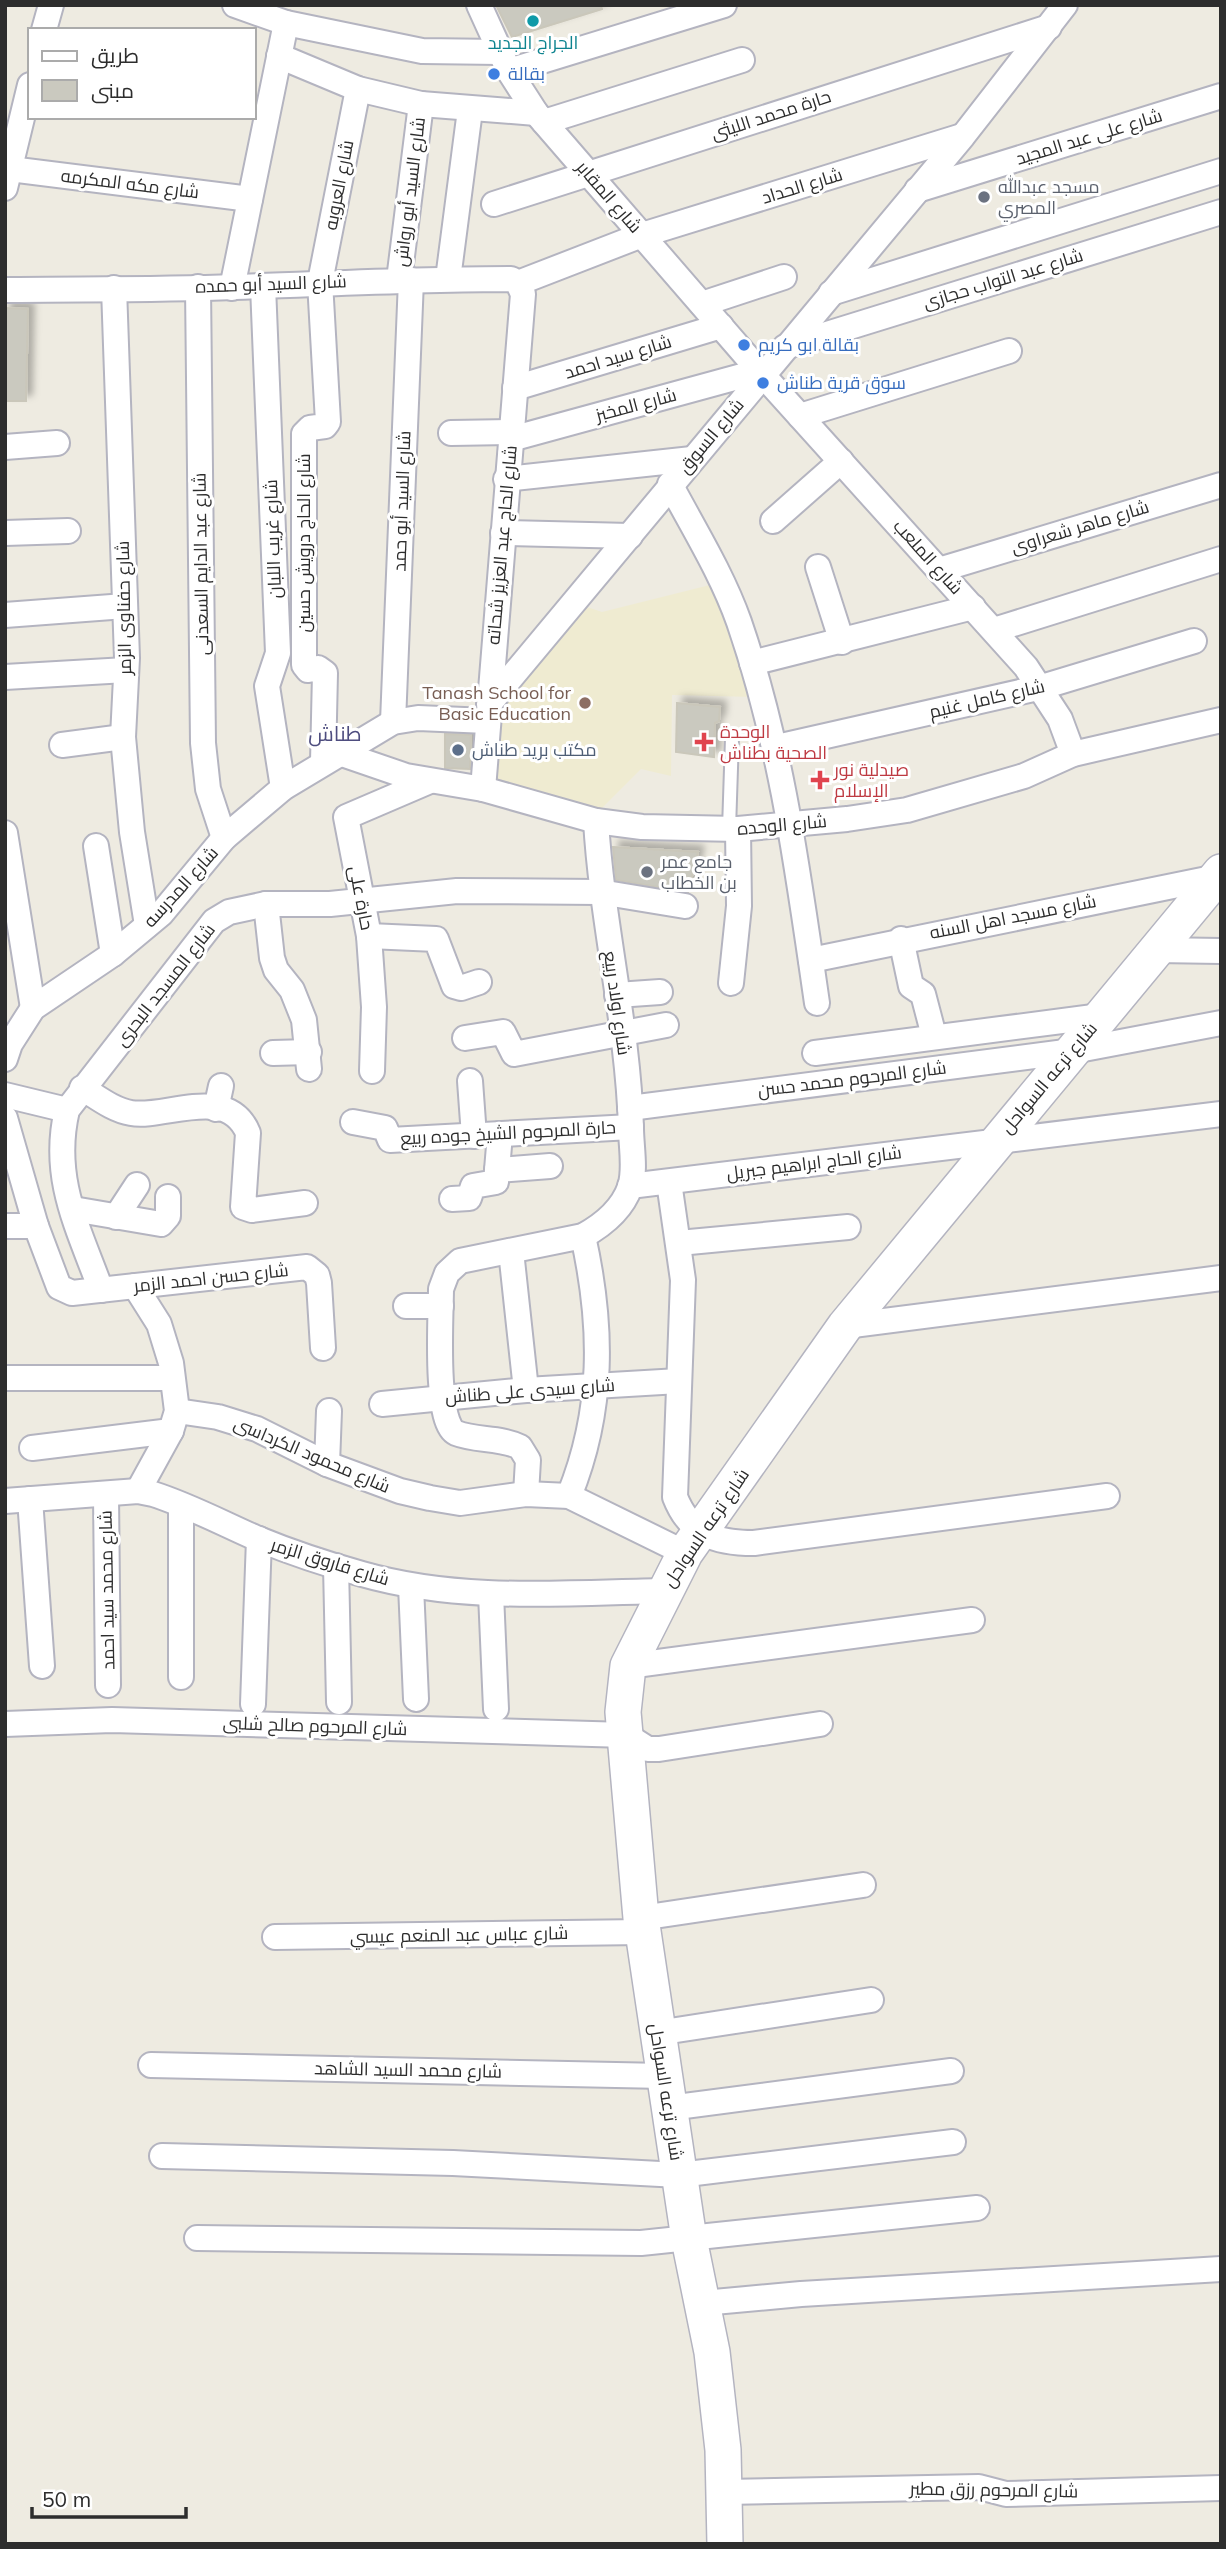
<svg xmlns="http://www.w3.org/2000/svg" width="1226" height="2549" viewBox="0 0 1226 2549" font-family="Mulish,Cairo,sans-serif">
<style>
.education{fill:#efebd1}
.building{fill:#cac9bf;stroke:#cac7ba;stroke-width:2;filter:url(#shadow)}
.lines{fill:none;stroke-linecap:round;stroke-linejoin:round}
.service-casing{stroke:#b4b4c0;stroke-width:16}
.minor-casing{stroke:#b4b4c0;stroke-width:28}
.secondary-casing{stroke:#b4b4c0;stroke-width:38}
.service{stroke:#fff;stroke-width:12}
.minor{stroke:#fff;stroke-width:24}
.secondary{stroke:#fff;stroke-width:35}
.culture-dot{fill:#0f9aa8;stroke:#fff;stroke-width:2.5}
.shop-dot{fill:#3f7fe0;stroke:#fff;stroke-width:2.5}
.worship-dot{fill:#6b7280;stroke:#fff;stroke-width:2.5}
.education-dot{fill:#8d6e63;stroke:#fff;stroke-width:2.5}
.health-dot{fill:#e0444e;stroke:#fff;stroke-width:2.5}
.service-dot{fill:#5c6f8a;stroke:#fff;stroke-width:2.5}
.labels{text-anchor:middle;stroke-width:6;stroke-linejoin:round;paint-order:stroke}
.culture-label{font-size:18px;fill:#0d838f;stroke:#fff}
.shop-label{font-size:18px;fill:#366cbe;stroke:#fff;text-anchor:start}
.street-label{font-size:18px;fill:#2d2d2d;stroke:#fff}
.worship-label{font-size:18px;fill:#5b616d;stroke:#fff;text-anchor:start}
.education-label{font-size:18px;fill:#785e54;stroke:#fff;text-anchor:end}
.health-label{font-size:18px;fill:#be3a42;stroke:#fff;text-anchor:start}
.service-label{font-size:18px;fill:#4e5e75;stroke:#fff;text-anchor:start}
.quarter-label{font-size:21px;fill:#4e4d7f;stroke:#fff}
</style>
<defs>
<filter id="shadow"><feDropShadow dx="6" dy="-6" stdDeviation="3.5" flood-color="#0004"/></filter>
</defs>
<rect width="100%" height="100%" fill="#eeebe1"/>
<!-- education -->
<polygon class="education" points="718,583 755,697 672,695 671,776 641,769 594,816 492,782 494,709 581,605 602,612"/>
<!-- building -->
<g class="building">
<polygon points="496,5 601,5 602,9 512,37"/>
<polygon points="5,308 28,309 26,401 5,401"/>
<polygon points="677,703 720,707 719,721 715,723 714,757 676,752"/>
<polygon points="445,734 471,735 470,769 445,768"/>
<polygon points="613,847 698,852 688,892 616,880"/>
</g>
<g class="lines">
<defs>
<polyline id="service" points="729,829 732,738"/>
<g id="minor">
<polyline points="235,5 286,23 422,51 500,52"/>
<polyline points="479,5 509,71 536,113 762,374 1026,667 1060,719 1073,754"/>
<polyline points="44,30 51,5"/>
<polyline points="279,56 358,89 421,104 536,113"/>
<polyline points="509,71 724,5"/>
<polyline points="544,122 742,60"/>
<polyline points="10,169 250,199"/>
<polyline points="5,188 30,85"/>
<polyline points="917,190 1221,96"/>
<polyline points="494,204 1049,27"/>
<polyline points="448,279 470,110"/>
<polyline points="399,280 421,104"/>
<polyline points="518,283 642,235 962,136"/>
<polyline points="263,286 278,653 267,686 283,788"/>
<polyline points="198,287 203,743 208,789 224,838"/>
<polyline points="114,288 127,658 123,737 132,832 147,925"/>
<polyline points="232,288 286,23"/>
<path d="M5,290C81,289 158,290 234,287C327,284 418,279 511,279L518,283L523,294L483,789"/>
<polyline points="831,293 1221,171"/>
<polyline points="702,304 784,277"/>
<polyline points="785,347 1221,212"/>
<polyline points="515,388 721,326"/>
<polyline points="800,416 1009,351"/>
<polyline points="451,433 512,432"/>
<polyline points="511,439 760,371"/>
<polyline points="5,447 57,443"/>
<polyline points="506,479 692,459"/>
<path d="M670,484C694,529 722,574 739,622C782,747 798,873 817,1003"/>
<polyline points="773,521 841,461"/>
<polyline points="5,533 68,531"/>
<polyline points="503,533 630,536"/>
<polyline points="818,567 842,642"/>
<polyline points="939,570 1221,485"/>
<polyline points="5,615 125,606"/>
<polyline points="994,630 1221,559"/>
<polyline points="752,663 973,607"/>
<polyline points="5,677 126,670"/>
<polyline points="489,704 963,136 1065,5"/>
<polyline points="393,722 411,280"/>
<polyline points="62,745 123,737"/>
<polyline points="777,747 1042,687 1194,641"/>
<polyline points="339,753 406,776 483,789 596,821 642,827 738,829 847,819 907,810 1024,776 1073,754 1221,720"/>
<polyline points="323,762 325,673 318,668 308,670 304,665 304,434 310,428 325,426 328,422 320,282 358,89"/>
<polyline points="5,833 33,1008"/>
<polyline points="96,846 113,954"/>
<polyline points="266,904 272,958 276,970 292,990 304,1020 309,1069"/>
<polyline points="369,936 436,939 454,986 461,988 479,982"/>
<polyline points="901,939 911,986 923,994 934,1036"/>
<polyline points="1156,950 1221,951"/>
<polyline points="811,960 1217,877"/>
<polyline points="731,983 739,906 738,829"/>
<polyline points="617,995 660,992"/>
<polyline points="465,1038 503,1032 514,1054 666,1025"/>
<polyline points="273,1053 309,1052"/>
<polyline points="815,1053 1101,1016"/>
<polyline points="5,1059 10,1044 33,1008 113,954 161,914 224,838 283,788 393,722 418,718 487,721"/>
<polyline points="372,1071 374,1007 369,936 346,817 430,781"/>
<polyline points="470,1081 474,1136"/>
<path d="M82,1088C97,1097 113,1110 131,1113C165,1119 228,1084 248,1133L243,1207L252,1210L305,1203"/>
<polyline points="5,1095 67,1110"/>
<polyline points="630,1108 1073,1051 1221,1023"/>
<polyline points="216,1109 221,1086"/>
<polyline points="5,1118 36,1226 59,1287 72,1293 307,1267 317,1275 319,1283 323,1348"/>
<polyline points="353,1122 385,1128 390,1140 631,1127"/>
<polyline points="497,1170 550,1166"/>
<path d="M669,1182L683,1280L675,1497C690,1535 716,1543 754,1543L1107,1496"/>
<polyline points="630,1186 1221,1114"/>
<polyline points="452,1199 469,1198 473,1186 496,1182 500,1134"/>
<polyline points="73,1209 161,1224 168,1216 168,1197"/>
<polyline points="116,1217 137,1185"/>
<polyline points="5,1226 36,1226"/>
<polyline points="679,1243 848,1227"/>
<polyline points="511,1251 526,1390"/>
<polyline points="135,1286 159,1324 171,1363 177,1411 171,1431 138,1491"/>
<path d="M101,1290C78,1227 51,1178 67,1110L214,921L229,912L266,904H330L457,891L600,892L685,906"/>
<polyline points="406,1306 441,1306"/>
<polyline points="845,1326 1221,1278"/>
<polyline points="5,1378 172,1378"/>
<polyline points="382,1404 526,1390 679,1381"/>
<polyline points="177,1411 218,1417 257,1429 327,1464 400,1491 430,1498 460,1503 526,1494 569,1496 685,1553"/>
<polyline points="32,1448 171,1431"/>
<polyline points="327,1464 329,1411"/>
<path d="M526,1494L528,1460L520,1447C500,1437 476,1441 456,1433C434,1423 441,1313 441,1289L447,1273L460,1261L583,1236C603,1225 622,1210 630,1187C636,1170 631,1146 631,1128C628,1025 602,924 596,821"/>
<polyline points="106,1495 108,1685"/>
<path d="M569,1496C604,1410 603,1326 583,1236"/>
<polyline points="30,1499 42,1666"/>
<path d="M5,1501L138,1491L153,1494C188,1505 222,1523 256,1538C290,1552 326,1564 362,1574C460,1602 562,1593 663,1591"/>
<polyline points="181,1505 181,1677"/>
<polyline points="336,1566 339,1702"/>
<polyline points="411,1586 416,1699"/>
<polyline points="491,1594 496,1709"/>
<polyline points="628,1666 972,1620"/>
<polyline points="253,1704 259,1539"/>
<polyline points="5,1724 112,1720 626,1735 648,1749 659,1749 820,1724"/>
<polyline points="641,1918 863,1885"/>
<polyline points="275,1937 643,1932"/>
<polyline points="657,2033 871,2000"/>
<polyline points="151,2065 664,2076"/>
<polyline points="669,2108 951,2071"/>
<polyline points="162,2156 453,2163 679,2175 953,2142"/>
<polyline points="197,2238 641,2243 977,2208"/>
<polyline points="703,2303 801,2294 1221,2269"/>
<polyline points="725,2492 979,2487 1006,2494 1221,2488"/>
</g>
<polyline id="secondary" points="725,2544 723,2450 712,2352 689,2239 641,1918 623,1712 628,1666 685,1553 845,1326 1221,872"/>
</defs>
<!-- service casing -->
<use href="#service" class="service-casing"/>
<!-- minor casing -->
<use href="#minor" class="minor-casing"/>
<!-- secondary casing -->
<use href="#secondary" class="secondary-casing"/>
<!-- service -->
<use href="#service" class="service"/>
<!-- minor -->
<use href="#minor" class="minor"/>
<!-- secondary -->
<use href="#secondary" class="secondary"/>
</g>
<!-- markers -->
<circle class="culture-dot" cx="533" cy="21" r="7"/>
<g class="shop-dot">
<circle cx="494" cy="74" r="7"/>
<circle cx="744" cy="345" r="7"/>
<circle cx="763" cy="383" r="7"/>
</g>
<g class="worship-dot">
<circle cx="984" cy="197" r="7"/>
<circle cx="647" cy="872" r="7"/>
</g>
<circle class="education-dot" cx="585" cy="703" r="7"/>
<g class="health-dot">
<path d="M700.5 731.5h7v7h7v7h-7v7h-7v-7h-7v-7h7z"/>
<path d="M816.5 769.5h7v7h7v7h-7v7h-7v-7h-7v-7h7z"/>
</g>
<circle class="service-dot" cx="458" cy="750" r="7"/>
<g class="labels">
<!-- culture labels -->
<g class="culture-label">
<text x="533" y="49">الجراج الجديد</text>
</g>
<!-- shop labels -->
<g class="shop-label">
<text x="508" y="80">بقالة</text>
<text x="758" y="351">بقالة ابو كريم</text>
<text x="777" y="389">سوق قرية طناش</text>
</g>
<!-- street labels -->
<g class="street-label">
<text transform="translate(771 115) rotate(-18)" y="6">حارة محمد الليثى</text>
<text transform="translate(1089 137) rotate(-17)" y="6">شارع على عبد المجيد</text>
<text transform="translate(130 184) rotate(7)" y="6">شارع مكه المكرمه</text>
<text transform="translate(339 185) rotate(-79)" y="6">شارع العروبه</text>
<text transform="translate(802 186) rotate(-17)" y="6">شارع الحداد</text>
<text transform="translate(410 192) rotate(-83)" y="6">شارع السيد أبو رواش</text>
<text transform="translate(609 197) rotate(49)" y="6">شارع المقابر</text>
<text transform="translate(1003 279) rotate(-17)" y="6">شارع عبد التواب حجازى</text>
<text transform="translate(271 284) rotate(-2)" y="6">شارع السيد أبو حمده</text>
<text transform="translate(618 357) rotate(-17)" y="6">شارع سيد احمد</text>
<text transform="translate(636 405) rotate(-15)" y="6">شارع المخبز</text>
<text transform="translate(711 436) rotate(-50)" y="6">شارع السوق</text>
<text transform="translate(402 501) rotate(-88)" y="6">شارع السيد أبو حمد</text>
<text transform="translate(1080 527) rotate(-17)" y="6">شارع ماهر شعراوى</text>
<text transform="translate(273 539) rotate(-92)" y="6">شارع غريب اللبان</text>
<text transform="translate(304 543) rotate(-90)" y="6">شارع الحاج درويش حسين</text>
<text transform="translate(502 545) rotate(-85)" y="6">شارع الحاج عبد العزيز شحاته</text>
<text transform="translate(928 557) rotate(48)" y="6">شارع الملعب</text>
<text transform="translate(201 564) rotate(-91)" y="6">شارع عبد الدايم السعدنى</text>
<text transform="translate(124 608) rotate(-91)" y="6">شارع حفناوى الزمر</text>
<text transform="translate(987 699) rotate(-13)" y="6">شارع كامل غنيم</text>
<text transform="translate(782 825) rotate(-5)" y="6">شارع الوحده</text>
<text transform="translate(181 887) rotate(-48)" y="6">شارع المدرسه</text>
<text transform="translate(361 898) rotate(79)" y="6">حارة على</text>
<text transform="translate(1013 917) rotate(-11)" y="6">شارع مسجد اهل السنه</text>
<text transform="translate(165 985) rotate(-52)" y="6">شارع المسجد البحرى</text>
<text transform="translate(617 1003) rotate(82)" y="6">شارع اولاد ربيع</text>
<text transform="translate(1049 1078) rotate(-50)" y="6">شارع ترعه السواحل</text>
<text transform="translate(852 1079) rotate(-7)" y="6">شارع المرحوم محمد حسن</text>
<text transform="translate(508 1133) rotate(-3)" y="6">حارة المرحوم الشيخ جوده ربيع</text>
<text transform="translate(814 1163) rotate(-7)" y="6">شارع الحاج ابراهيم جبريل</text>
<text transform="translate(211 1278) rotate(-6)" y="6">شارع حسن احمد الزمر</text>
<text transform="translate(530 1391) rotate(-4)" y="6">شارع سيدى على طناش</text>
<text transform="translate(312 1455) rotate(23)" y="6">شارع محمود الكرداسى</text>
<text transform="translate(706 1528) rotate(-56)" y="6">شارع ترعه السواحل</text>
<text transform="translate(330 1562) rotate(17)" y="6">شارع فاروق الزمر</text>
<text transform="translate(107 1590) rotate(-91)" y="6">شارع محمد سيد احمد</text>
<text transform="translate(315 1726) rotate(2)" y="6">شارع المرحوم صالح شلبى</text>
<text transform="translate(459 1935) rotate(-1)" y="6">شارع عباس عبد المنعم عيسي</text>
<text transform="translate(408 2070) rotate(1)" y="6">شارع محمد السيد الشاهد</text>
<text transform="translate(666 2092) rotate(81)" y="6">شارع ترعه السواحل</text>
<text transform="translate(994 2490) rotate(1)" y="6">شارع المرحوم رزق مطير</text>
</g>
<!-- worship labels -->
<g class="worship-label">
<text x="998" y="193">مسجد عبدالله<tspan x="998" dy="21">المصري</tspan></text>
<text x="661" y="868">جامع عمر<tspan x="661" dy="21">بن الخطاب</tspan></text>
</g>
<!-- education labels -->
<g class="education-label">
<text x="571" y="699">Tanash School for<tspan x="571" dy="21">Basic Education</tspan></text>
</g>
<!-- health labels -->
<g class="health-label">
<text x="720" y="738">الوحدة<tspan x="720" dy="21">الصحية بطناش</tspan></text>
<text x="834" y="776">صيدلية نور<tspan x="834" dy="21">الإسلام</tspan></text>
</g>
<!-- service labels -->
<g class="service-label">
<text x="472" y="756">مكتب بريد طناش</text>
</g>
<!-- quarter labels -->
<g class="quarter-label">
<text x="335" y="741">طناش</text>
</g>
</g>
<!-- border -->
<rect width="1226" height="2549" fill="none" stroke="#2d2d2d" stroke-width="14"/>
<!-- legend -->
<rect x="28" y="28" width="228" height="91" fill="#ffffff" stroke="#ababab" stroke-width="2"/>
<rect x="42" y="51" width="35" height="10" fill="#ffffff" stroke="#ababab" stroke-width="2"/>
<text x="91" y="63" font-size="21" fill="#2d2d2d">طريق</text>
<rect x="42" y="80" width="35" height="21" fill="#cac9bf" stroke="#ababab" stroke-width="2"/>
<text x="91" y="98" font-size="21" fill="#2d2d2d">مبنى</text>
<!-- scale -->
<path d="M32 2507v10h154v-10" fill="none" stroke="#2d2d2d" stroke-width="3.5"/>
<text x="42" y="2507" font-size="21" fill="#2d2d2d" stroke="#ffffff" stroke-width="5" paint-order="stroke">50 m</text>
</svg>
